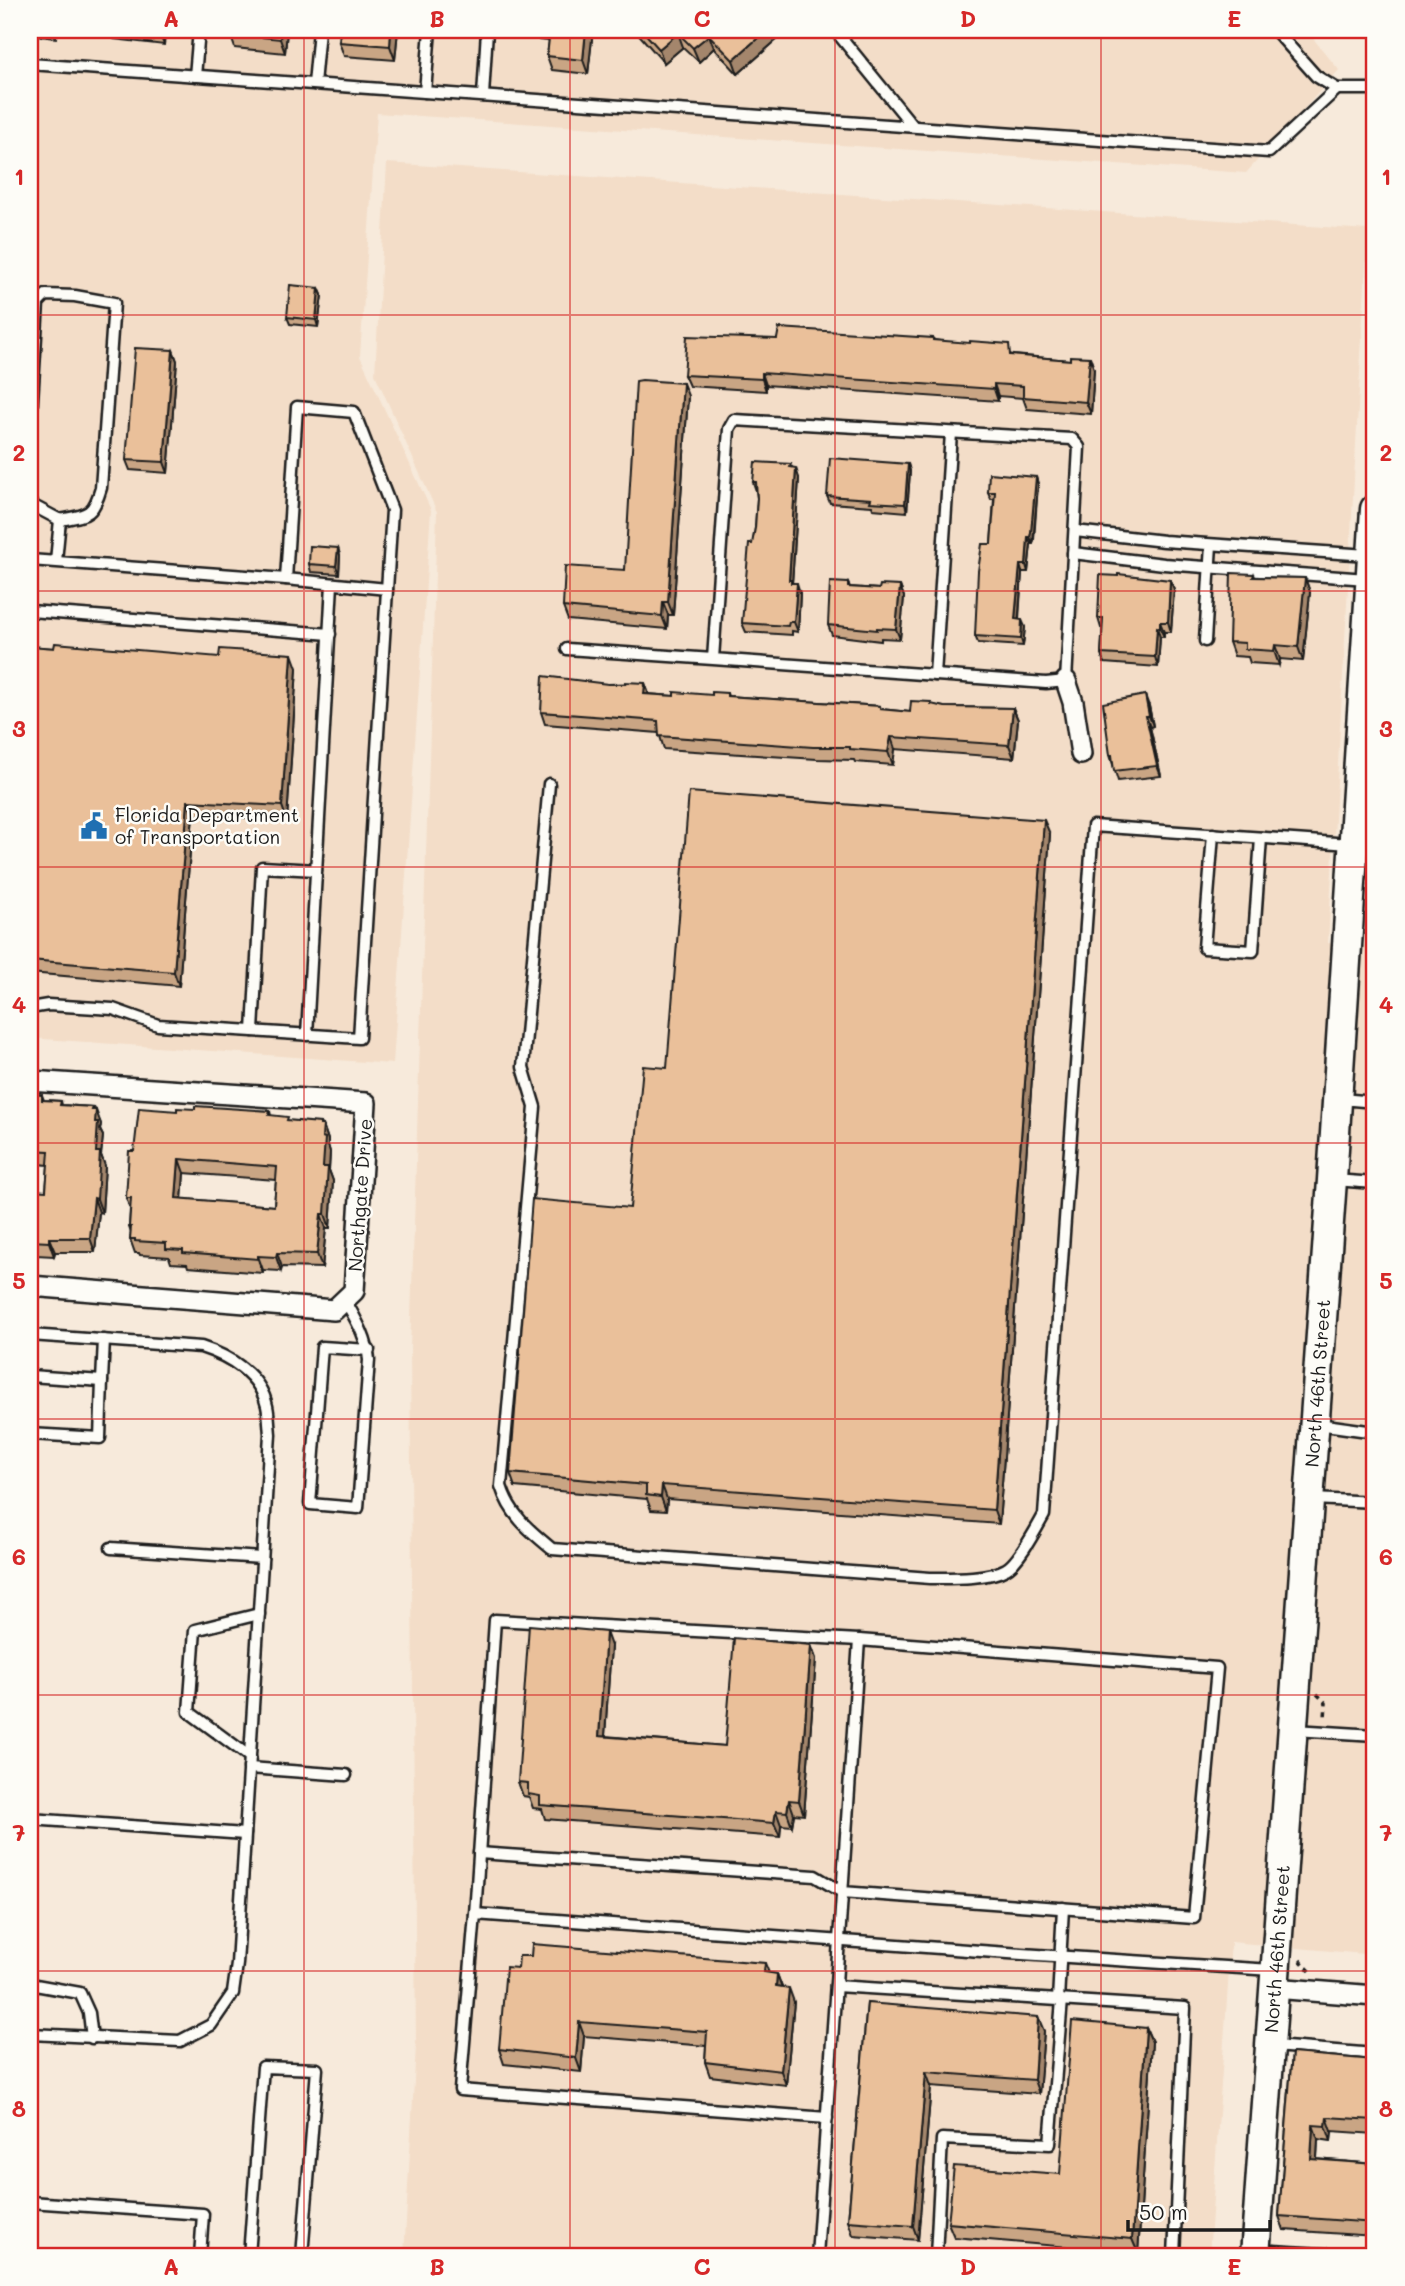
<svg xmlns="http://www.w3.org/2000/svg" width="1405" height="2286" viewBox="0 0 1405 2286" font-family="Mali,sans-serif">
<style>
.built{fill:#f3ddc8}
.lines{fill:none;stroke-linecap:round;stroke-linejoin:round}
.lane-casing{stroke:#1c1c1c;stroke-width:15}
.street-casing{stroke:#1c1c1c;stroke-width:24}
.secondary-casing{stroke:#1c1c1c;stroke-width:33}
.path{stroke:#1c1c1c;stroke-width:3.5;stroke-dasharray:5 5;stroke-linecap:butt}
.lane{stroke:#fdfcf7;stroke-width:10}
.street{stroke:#fdfcf7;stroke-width:19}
.secondary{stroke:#fdfcf7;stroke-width:28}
.wall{fill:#c9a584;stroke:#1c1c1c;stroke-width:2;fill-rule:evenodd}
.shaded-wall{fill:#a4866c;stroke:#1c1c1c;stroke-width:2}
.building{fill:#eac09a;stroke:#1c1c1c;stroke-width:2;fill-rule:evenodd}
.grid{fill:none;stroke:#d62828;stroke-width:2;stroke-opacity:0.55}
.labels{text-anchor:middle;stroke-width:5;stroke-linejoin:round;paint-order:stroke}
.poi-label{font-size:19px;fill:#1c1c1c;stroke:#fdfcf7;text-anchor:start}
.street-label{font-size:19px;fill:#1c1c1c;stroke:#fdfcf7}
.neatline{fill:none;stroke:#d62828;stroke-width:2.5}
.grid-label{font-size:23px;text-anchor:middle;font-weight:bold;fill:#d62828}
</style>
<rect width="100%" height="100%" fill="#f7eadb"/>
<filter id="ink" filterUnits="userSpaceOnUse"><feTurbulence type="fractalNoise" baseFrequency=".0143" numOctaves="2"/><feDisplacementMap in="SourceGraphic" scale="14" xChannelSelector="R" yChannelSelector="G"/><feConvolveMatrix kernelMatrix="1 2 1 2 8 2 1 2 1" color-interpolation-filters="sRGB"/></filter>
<g filter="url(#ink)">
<!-- built -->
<g class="built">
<polygon points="30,30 1306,30 1339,70 1246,173 377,113 360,356 431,510 393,1064 30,1038"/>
<polygon points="387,163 1368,230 1328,943 1375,946 1375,1955 1231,1942 1209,2256 404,2256 416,2046 410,1350 437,512 375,374"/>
</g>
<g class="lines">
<defs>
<g id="lane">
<polyline points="835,30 913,126"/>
<polyline points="1275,30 1316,76 1337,89"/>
<polyline points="30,64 1269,152 1337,89 1375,89"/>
<polyline points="195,76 199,30"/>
<polyline points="314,84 319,30"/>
<polyline points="425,92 430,30"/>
<polyline points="483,96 487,30"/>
<path d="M30,435L38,303L46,295L75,296L114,303L101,488C93,516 87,515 60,520L30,504"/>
<polyline points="1075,531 1164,541 1368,555"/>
<polyline points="1073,553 1164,564 1367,579"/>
<polyline points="30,560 286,579 387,589"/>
<polyline points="56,561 60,520"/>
<polyline points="30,611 330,634"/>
<polyline points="1205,641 1211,545"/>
<polyline points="567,649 713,659 729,429 734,420 1072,439 1079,447 1066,681 1046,683 713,659"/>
<polyline points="935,675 951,433"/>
<path d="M549,784L523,1067L535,1107L501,1486C510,1515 529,1530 552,1549L930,1578C950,1578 989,1579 1006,1569C1019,1562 1036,1529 1044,1515L1093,826L1350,844"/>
<polyline points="1213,834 1204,948 1253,951 1261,838"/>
<polyline points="30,1008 48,1005 113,1009 158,1025 359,1038 392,510 354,412 297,407 286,579"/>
<polyline points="253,1031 262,867 316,870"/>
<polyline points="307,1035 332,584"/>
<polyline points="1341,1099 1375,1102"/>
<polyline points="1334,1180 1375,1183"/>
<path d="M345,1300C356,1320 367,1337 369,1360L358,1508L310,1504L322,1347L369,1350"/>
<path d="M30,1335L201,1347C229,1356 260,1374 267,1406C269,1415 269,1425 270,1434L237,1964L233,1993L211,2025L180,2041L30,2034"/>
<polyline points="30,1376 102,1381 104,1340"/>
<polyline points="1318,1424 1375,1432"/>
<polyline points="30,1434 100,1438 102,1381"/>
<polyline points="1313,1499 1375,1502"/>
<polyline points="111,1548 262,1558"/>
<polyline points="1295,1730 1375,1735"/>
<polyline points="250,1757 189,1712 195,1630 259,1614"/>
<polyline points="249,1768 346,1775"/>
<polyline points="30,1819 245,1834"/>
<polyline points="479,1853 815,1876 842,1892 1194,1918 1217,1668 859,1640 839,1940 817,2256"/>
<polyline points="1063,1908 1058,2000 1185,2008 1174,2256"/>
<polyline points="475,1914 495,1620 859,1640"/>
<polyline points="30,1984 80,1993 89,2013 92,2038"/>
<polyline points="836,1986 1058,2000"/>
<polyline points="1274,2046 1375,2054"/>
<polyline points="827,2118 460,2090 475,1914 1022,1954 1272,1970"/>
<polyline points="30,2202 203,2214 200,2256"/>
<polyline points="1256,2250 1354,2256"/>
<polyline points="249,2256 263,2067 317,2069 302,2256"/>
<polyline points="936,2256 942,2139 1050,2144 1062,2000"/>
</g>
<g id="street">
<polyline points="1066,681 1073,702 1081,754"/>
<polyline points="30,1081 366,1103 354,1291 334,1310 30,1286"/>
<polyline points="1274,1988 1375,1996"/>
</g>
<g id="secondary">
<path id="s1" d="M1255,2256L1332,1180L1375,509"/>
</g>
</defs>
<!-- lane casing -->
<use href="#lane" class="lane-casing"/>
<!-- street casing -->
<use href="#street" class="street-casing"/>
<!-- secondary casing -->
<use href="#secondary" class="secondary-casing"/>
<!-- path -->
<g class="path">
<polyline points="1317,1694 1326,1703 1325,1718"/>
<polyline points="1300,1960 1311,1972"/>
</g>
<!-- lane -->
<use href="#lane" class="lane"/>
<!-- street -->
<use href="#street" class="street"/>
<!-- secondary -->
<use href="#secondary" class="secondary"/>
</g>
<!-- wall -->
<g class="wall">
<polygon points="30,30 57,30 56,38 30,35"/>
<polygon points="111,30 165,30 164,45 114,39"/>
<polygon points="287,30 285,53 235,48 230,34"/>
<polygon points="398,30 395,60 344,56 339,42"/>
<polygon points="535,30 593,30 588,74 552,70 547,56 549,41 539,40"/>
<polygon points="635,30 788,30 738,74 714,48 699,62 683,47 664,63"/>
<polygon points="319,288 322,295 318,327 290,324 287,317"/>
<polygon points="933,338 934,340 1014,355 1070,360 1090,357 1094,369 1091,414 1027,409 1023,398 998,396 998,401 766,385 766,391 689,386 684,375 777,339"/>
<polygon points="173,350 177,361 168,473 130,470 126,460"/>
<polygon points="688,396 673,615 668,615 667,629 568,620 563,607 625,570"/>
<polygon points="908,464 910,471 907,512 873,509 872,506 830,503 827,496"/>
<polygon points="792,467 799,478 792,583 800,593 798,632 792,631 792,635 746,632 742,623 755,528 757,498 756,491 753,482"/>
<polygon points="1036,477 1038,484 1034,540 1033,544 1031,544 1028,572 1022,572 1019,619 1025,627 1023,646 978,643 975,636 991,544 994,499 991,499 988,492"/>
<polygon points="338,548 340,555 339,574 311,572 309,564"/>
<polygon points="1254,574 1255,577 1305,578 1310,592 1303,661 1280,659 1279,665 1250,663 1248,657 1234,656 1229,642"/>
<polygon points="848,583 850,587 879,589 900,586 904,597 900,639 881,638 881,641 832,635 828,625"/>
<polygon points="1174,589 1171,632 1164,632 1164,637 1160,637 1158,667 1104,663 1101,654 1103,628 1101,628 1098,618"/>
<polygon points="30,646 297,668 287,820 193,815 179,986 30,973"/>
<polygon points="645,683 649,694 674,696 712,695 727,693 728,696 880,706 881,709 910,712 932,705 944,707 1013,708 1018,720 1014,758 895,749 893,765 855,762 854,760 817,759 664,749 659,733 545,724 541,712 608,684"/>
<polygon points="1149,706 1153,726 1150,727 1161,776 1118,781 1110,755"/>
<polygon points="1050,834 999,1524 667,1499 666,1511 651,1510 647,1499 515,1487 510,1473 630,1208 667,1068"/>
<polygon points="30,1094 42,1095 44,1100 61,1101 62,1105 93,1107 101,1124 100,1130 103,1136 101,1155 105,1166 102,1213 99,1212 95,1252 55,1252 54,1256 36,1255 36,1257 30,1257 30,1190 46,1191 48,1165 30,1163"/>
<path d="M195,1109L270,1111L271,1116L289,1121L323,1125L328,1140V1145L330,1152L329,1170L333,1181L330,1228H326L322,1268L282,1267L281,1271L263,1270V1273L188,1267L187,1264L171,1263L169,1257L140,1255L139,1253H135L130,1239L131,1233L129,1227L130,1209L126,1198L134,1151L177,1111ZM184,1173L276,1180L274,1206L182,1199Z"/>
<polygon points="811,1645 816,1659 804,1815 794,1814 792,1826 781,1825 780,1837 545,1819 542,1809 533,1808 529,1797 523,1796 518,1782 611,1646 605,1736 725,1746"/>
<polygon points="765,1963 769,1973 777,1974 782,1987 794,2002 786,2085 710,2076 705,2062 706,2046 584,2036 581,2072 504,2064 499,2049 518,1968"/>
<polygon points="867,2003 1044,2031 1039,2094 931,2086 918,2240 853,2235 848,2221"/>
<polygon points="1146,2028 1152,2042 1138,2253 954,2237 948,2223 1060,2174"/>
<polygon points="1292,2053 1375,2060 1375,2134 1332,2131 1331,2141 1318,2139 1317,2159 1375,2164 1375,2236 1284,2230 1279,2216"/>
</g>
<!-- shaded-wall -->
<g class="shaded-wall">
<polygon points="158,30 165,30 164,45"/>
<polygon points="281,30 287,30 285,53 280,39"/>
<polygon points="391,30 398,30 395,60 390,46"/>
<polygon points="586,30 593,30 588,74 583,60"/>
<polygon points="767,30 788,30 738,74 733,60"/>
<polygon points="678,33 683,47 664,63 659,49"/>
<polygon points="709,35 714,48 699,62 693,48"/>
<polygon points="319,288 322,295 318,327 316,320"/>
<polygon points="173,350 177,361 168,473 164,462"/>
<polygon points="1090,357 1094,369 1091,414 1086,402"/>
<polygon points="762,373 766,385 766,391 762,379"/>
<polygon points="683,383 688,396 673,615 668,602"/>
<polygon points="994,384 998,396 998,401 994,389"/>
<polygon points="908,464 910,471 907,512 905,504"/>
<polygon points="796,468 799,478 792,584 789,580"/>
<polygon points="1036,477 1038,484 1033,544 1030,537"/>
<polygon points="1028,537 1031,544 1028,572 1026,565"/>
<polygon points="338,548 340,555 339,574 336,566"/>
<polygon points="1020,565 1022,572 1018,626 1015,619"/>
<polygon points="1305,578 1310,592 1303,661 1298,647"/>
<polygon points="1170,580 1174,589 1171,632 1168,622"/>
<polygon points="797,583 800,593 798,632 794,622"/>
<polygon points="900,586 904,597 900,639 896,629"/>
<polygon points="663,602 668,615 667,629 662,616"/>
<polygon points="1022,620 1025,627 1023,646 1021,639"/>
<polygon points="1160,622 1164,632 1164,637 1160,628"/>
<polygon points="1157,627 1160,637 1158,667 1155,657"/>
<polygon points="1275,645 1280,659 1279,665 1274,651"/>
<polygon points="292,654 297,668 287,820 282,806"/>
<polygon points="645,683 649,695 644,694"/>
<polygon points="1145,695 1149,706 1153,726 1149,716"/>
<polygon points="1013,708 1018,720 1014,758 1009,745"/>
<polygon points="1146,716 1150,727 1161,776 1157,766"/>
<polygon points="891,737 895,749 893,765 888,752"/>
<polygon points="188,801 193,815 179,986 174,972"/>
<polygon points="1044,820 1050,834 999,1524 994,1510"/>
<polygon points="93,1107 95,1115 96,1110 101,1124 100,1130 103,1136 101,1155 105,1166 102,1213 97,1199"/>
<polygon points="320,1123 323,1130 323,1125 328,1140 328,1145 330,1152 329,1170 333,1181 330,1228 325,1214"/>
<polygon points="179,1159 184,1173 181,1212 176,1198"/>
<polygon points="94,1198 99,1212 95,1252 90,1238"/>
<polygon points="321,1214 326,1228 322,1268 317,1254"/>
<polygon points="49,1238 55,1252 54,1256 49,1242"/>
<polygon points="277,1253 282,1267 281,1271 276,1257"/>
<polygon points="258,1256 263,1270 263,1273 258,1259"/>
<polygon points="662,1485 667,1499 666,1511 661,1497"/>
<polygon points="606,1632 611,1646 604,1750 599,1736"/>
<polygon points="811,1645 816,1659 804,1815 799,1801"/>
<polygon points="789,1800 794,1814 792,1826 787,1812"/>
<polygon points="776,1811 781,1825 780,1837 774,1823"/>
<polygon points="777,1974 782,1988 776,1986"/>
<polygon points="789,1988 794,2002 786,2085 781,2071"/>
<polygon points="1038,2017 1044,2031 1039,2094 1034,2080"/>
<polygon points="579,2022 584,2036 581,2072 576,2058"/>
<polygon points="1146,2028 1152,2042 1138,2253 1132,2239"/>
<polygon points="926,2072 931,2086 918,2240 913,2226"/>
<polygon points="1327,2117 1332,2131 1331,2141 1326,2126"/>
<polygon points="1313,2125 1318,2139 1316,2173 1311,2159"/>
</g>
<!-- building -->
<g class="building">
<polygon points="230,30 281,30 280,39 230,34"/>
<polygon points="340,30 391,30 390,46 339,42"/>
<polygon points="550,30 586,30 583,60 547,56"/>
<polygon points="642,30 767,30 733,60 709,35 693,48 678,33 659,49"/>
<polygon points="290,285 319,288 316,320 287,317"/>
<polygon points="779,328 933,338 933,340 970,343 970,341 1009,344 1010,355 1070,360 1070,356 1090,357 1086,402 1023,397 1023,386 994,384 994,389 762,373 762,379 684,375 687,336 777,339"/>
<polygon points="135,348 173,350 164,462 126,460"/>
<polygon points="642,380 683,383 668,602 663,602 662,616 563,607 565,566 625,570 636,381"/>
<polygon points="830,458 908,464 905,504 870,502 871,499 827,496"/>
<polygon points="755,462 791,464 790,467 796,468 789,580 791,580 791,583 797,583 794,622 789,622 788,626 742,623 749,544 752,544 755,528 757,498 756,482 753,482"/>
<polygon points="989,473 1036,477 1031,532 1030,537 1028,537 1026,565 1020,565 1015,619 1022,620 1021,639 975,636 978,571 982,544 991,544 995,492 988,492"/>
<polygon points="310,546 338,548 336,566 309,564"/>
<polygon points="1231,573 1254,574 1253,577 1305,578 1298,647 1275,645 1274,651 1245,649 1245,643 1229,642"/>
<polygon points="1118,574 1170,580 1168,622 1160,622 1160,628 1157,627 1155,657 1101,654 1103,618 1098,618 1100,575 1118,576"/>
<polygon points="830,582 848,583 848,587 879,589 880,585 900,586 896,629 877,628 877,630 828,625"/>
<polygon points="55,643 219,657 220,649 292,654 282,806 188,801 174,972 30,960 30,646 54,648"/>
<polygon points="543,676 608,684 625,684 625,682 645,683 644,694 674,696 674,692 712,695 712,692 727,693 727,696 880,706 880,709 910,712 911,701 931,702 931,704 944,707 1013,708 1009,745 891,737 888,752 850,749 850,747 813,747 659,736 658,721 541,712"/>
<polygon points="1145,695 1149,716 1146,716 1157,766 1114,771 1112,755 1110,755 1103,703"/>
<polygon points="689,792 1044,820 994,1510 662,1485 661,1497 646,1495 646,1485 510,1473 532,1199 630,1208 643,1066 667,1068"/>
<polygon points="30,1094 42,1095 42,1100 61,1101 60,1105 93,1107 92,1110 96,1110 95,1122 98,1122 96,1152 100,1152 97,1199 94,1198 90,1238 49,1238 49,1242 31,1241 30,1243 30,1190 46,1191 49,1151 30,1150"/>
<path d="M195,1106L270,1111L269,1115L288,1117L287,1120L320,1123V1125H323L322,1137L325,1138L323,1167H328L325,1214H321L317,1254L277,1253L276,1257L258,1256V1259L183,1253V1250L166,1249V1243L135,1241V1239H130L131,1227H129L131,1198H126L129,1151H134L139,1108L177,1111V1108L195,1109ZM179,1159L277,1167L274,1206L176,1198Z"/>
<polygon points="529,1625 606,1632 599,1736 725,1746 734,1638 811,1645 799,1801 789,1800 787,1812 776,1811 774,1823 540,1805 540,1796 528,1794 528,1783 518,1782"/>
<polygon points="532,1944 765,1963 764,1972 777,1974 776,1986 789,1988 781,2071 705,2062 707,2032 579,2022 576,2058 499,2049 506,1967 518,1968 519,1956 531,1956"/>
<polygon points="867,2003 1038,2017 1034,2080 926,2072 913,2226 848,2221"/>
<polygon points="1072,2021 1146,2028 1132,2239 948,2223 954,2166 1060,2174"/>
<polygon points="1292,2053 1375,2060 1375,2120 1327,2117 1326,2126 1313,2125 1311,2159 1375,2164 1375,2223 1279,2216"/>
</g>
</g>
<!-- grid -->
<path class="grid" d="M304,30V2256M570,30V2256M835,30V2256M1101,30V2256M30,315H1375M30,591H1375M30,867H1375M30,1143H1375M30,1419H1375M30,1695H1375M30,1971H1375"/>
<!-- icons -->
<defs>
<symbol id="civic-bare" viewBox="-9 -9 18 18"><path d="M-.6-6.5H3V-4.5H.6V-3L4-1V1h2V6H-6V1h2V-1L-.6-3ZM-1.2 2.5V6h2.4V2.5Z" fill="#1f6fb2" stroke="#fdfcf7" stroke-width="2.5" paint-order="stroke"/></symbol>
</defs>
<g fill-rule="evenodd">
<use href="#civic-bare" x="75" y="807" width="38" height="38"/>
</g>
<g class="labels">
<!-- poi labels -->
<g class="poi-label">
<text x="115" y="822">Florida Department<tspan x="115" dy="22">of Transportation</tspan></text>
</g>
<!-- street labels -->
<g class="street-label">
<text transform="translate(360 1195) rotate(-86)" y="7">Northgate Drive</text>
<text dy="7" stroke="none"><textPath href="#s1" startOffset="875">North 46th Street</textPath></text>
<text dy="7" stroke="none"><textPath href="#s1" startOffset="308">North 46th Street</textPath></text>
</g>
</g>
<!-- margin -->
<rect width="1405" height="2286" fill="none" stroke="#fdfcf7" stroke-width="77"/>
<!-- scale -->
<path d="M1128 2220v10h142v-10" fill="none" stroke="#1c1c1c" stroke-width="3.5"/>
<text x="1139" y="2220" font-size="21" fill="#1c1c1c" stroke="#fdfcf7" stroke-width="5" paint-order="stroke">50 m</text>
<rect x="38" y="38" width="1328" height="2210" class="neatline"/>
<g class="grid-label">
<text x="171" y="27">A</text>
<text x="437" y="27">B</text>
<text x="702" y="27">C</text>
<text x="968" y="27">D</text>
<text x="1234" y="27">E</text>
<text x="19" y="185">1</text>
<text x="1386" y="185">1</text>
<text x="19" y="461">2</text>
<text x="1386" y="461">2</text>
<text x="19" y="737">3</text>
<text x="1386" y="737">3</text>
<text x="19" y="1013">4</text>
<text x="1386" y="1013">4</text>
<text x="19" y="1289">5</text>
<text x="1386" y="1289">5</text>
<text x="19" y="1565">6</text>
<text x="1386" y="1565">6</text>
<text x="19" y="1841">7</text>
<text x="1386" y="1841">7</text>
<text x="19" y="2117">8</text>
<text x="1386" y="2117">8</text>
<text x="171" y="2275">A</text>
<text x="437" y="2275">B</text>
<text x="702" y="2275">C</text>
<text x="968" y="2275">D</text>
<text x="1234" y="2275">E</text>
</g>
</svg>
